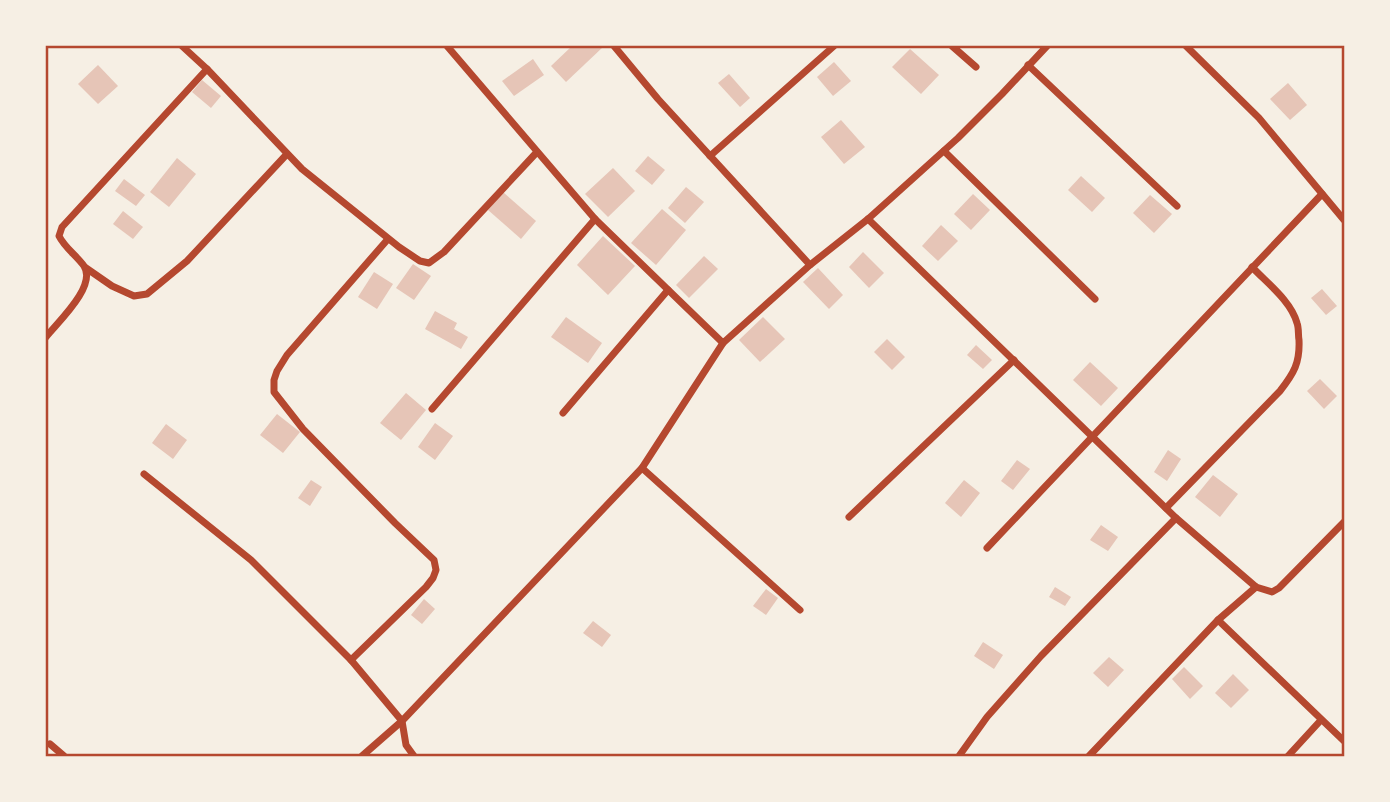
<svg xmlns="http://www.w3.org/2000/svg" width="1390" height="802" viewBox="0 0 1390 802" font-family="'Exo 2',sans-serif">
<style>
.building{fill:#e6c5b7}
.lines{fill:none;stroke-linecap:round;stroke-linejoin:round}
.minor{stroke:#b5482f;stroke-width:7}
.neatline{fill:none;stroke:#b5482f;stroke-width:2.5}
</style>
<rect width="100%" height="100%" fill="#f6efe4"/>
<!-- building -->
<g class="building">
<polygon points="572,46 602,46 603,47 566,82 551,66"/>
<polygon points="910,49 939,75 921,94 892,67"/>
<polygon points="533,59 544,75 514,96 502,81"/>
<polygon points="834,62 851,81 833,96 817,77"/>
<polygon points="98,65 118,86 98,104 78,84"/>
<polygon points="729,74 750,98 740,107 718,83"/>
<polygon points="202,80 221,96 211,108 192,92"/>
<polygon points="1288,83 1307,105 1290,120 1270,99"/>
<polygon points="841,120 865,147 844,164 821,137"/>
<polygon points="648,156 665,170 652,185 635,171"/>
<polygon points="177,158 196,174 169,207 150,192"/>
<polygon points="613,168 635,191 608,217 585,194"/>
<polygon points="1081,176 1105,198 1092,212 1068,190"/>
<polygon points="124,179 145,195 136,206 115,191"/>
<polygon points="686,187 704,202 685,223 668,208"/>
<polygon points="503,192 536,221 521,239 488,210"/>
<polygon points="973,194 990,210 971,230 954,214"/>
<polygon points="1150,195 1172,214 1154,233 1133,213"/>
<polygon points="662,209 686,230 656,265 631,243"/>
<polygon points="123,211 143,227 133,239 113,224"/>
<polygon points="941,225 958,241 938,261 922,246"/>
<polygon points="603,236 635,266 608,295 577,265"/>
<polygon points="863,252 884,273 869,288 849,267"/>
<polygon points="704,256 718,269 689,298 676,285"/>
<polygon points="413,264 431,276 414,300 396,288"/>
<polygon points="818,268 843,295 829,309 803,282"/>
<polygon points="374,272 393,284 377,309 358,297"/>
<polygon points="1322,289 1337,306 1326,315 1311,298"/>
<polygon points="435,311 457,323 454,329 468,337 461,349 425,329"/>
<polygon points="566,317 602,343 588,363 551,337"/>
<polygon points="763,317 785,339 760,362 739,340"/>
<polygon points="887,339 905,357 892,370 874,352"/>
<polygon points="976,345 992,360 983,369 967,355"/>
<polygon points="1090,362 1118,388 1101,406 1073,380"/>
<polygon points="1320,379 1337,396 1324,409 1307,391"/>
<polygon points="406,393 426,410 401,440 380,423"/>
<polygon points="277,414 300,432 283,453 260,435"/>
<polygon points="435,423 453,436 435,460 418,447"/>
<polygon points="166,424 187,440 173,459 152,443"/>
<polygon points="1168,450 1181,459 1167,481 1154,472"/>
<polygon points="1017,460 1030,469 1013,490 1001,481"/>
<polygon points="1213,475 1238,494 1220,517 1195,497"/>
<polygon points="311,480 322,487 310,506 298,498"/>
<polygon points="964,480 980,493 961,517 945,503"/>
<polygon points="1101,525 1118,537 1108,551 1090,540"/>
<polygon points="1055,587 1071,597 1065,606 1049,597"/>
<polygon points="766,589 778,598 766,615 753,606"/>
<polygon points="424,599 435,609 422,624 411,615"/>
<polygon points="593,621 611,635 602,647 583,633"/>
<polygon points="983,642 1003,655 994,669 974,656"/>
<polygon points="1109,657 1124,670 1108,687 1093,673"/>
<polygon points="1184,667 1203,686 1190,699 1172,679"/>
<polygon points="1233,674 1249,690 1231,708 1215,693"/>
</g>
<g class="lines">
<!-- minor -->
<g class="minor">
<polyline points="182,46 207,69 302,169 399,247 420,261 429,263 444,252 537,152"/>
<polyline points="447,46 595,219 723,343 810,265 868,219 958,138 1002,94 1047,46"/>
<polyline points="614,46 658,99 810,265"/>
<polyline points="952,46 976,67"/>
<polyline points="1186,46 1259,118 1344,220"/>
<polyline points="1028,65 1177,206"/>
<polyline points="944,151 1095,299"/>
<polyline points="710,156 834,46"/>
<polyline points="868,219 1176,518 1256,587 1272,592 1279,588 1344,522"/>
<polyline points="86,268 112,286 134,296 147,294 187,261 287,154"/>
<path d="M46,337C58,322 97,286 84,266C76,255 65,248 59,236L62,227L207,69"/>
<polyline points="432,409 595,219"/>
<polyline points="563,413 668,290"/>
<polyline points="642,468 800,610"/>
<polyline points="144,474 251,560 351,660 402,721 406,745 414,756"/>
<path d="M1166,508L1280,391C1294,373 1300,363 1299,340C1298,335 1299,328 1297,323C1291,301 1267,283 1252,267"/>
<polyline points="849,517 1014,360"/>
<polyline points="987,548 1322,194"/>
<polyline points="1218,620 1344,741"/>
<polyline points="351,660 426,587 433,578 436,570 434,560 395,523 303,429 274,392 274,380 277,371 287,355 388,239"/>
<polyline points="50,744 64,756"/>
<polyline points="362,756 402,721 642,468 723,343"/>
<polyline points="959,756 987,717 1041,656 1176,518"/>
<polyline points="1089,756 1218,620 1256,587"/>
<polyline points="1288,756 1321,720"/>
</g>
</g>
<!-- border -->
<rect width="1390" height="802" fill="none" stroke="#f6efe4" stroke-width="94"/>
<rect x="47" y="47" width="1296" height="708" class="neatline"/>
</svg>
